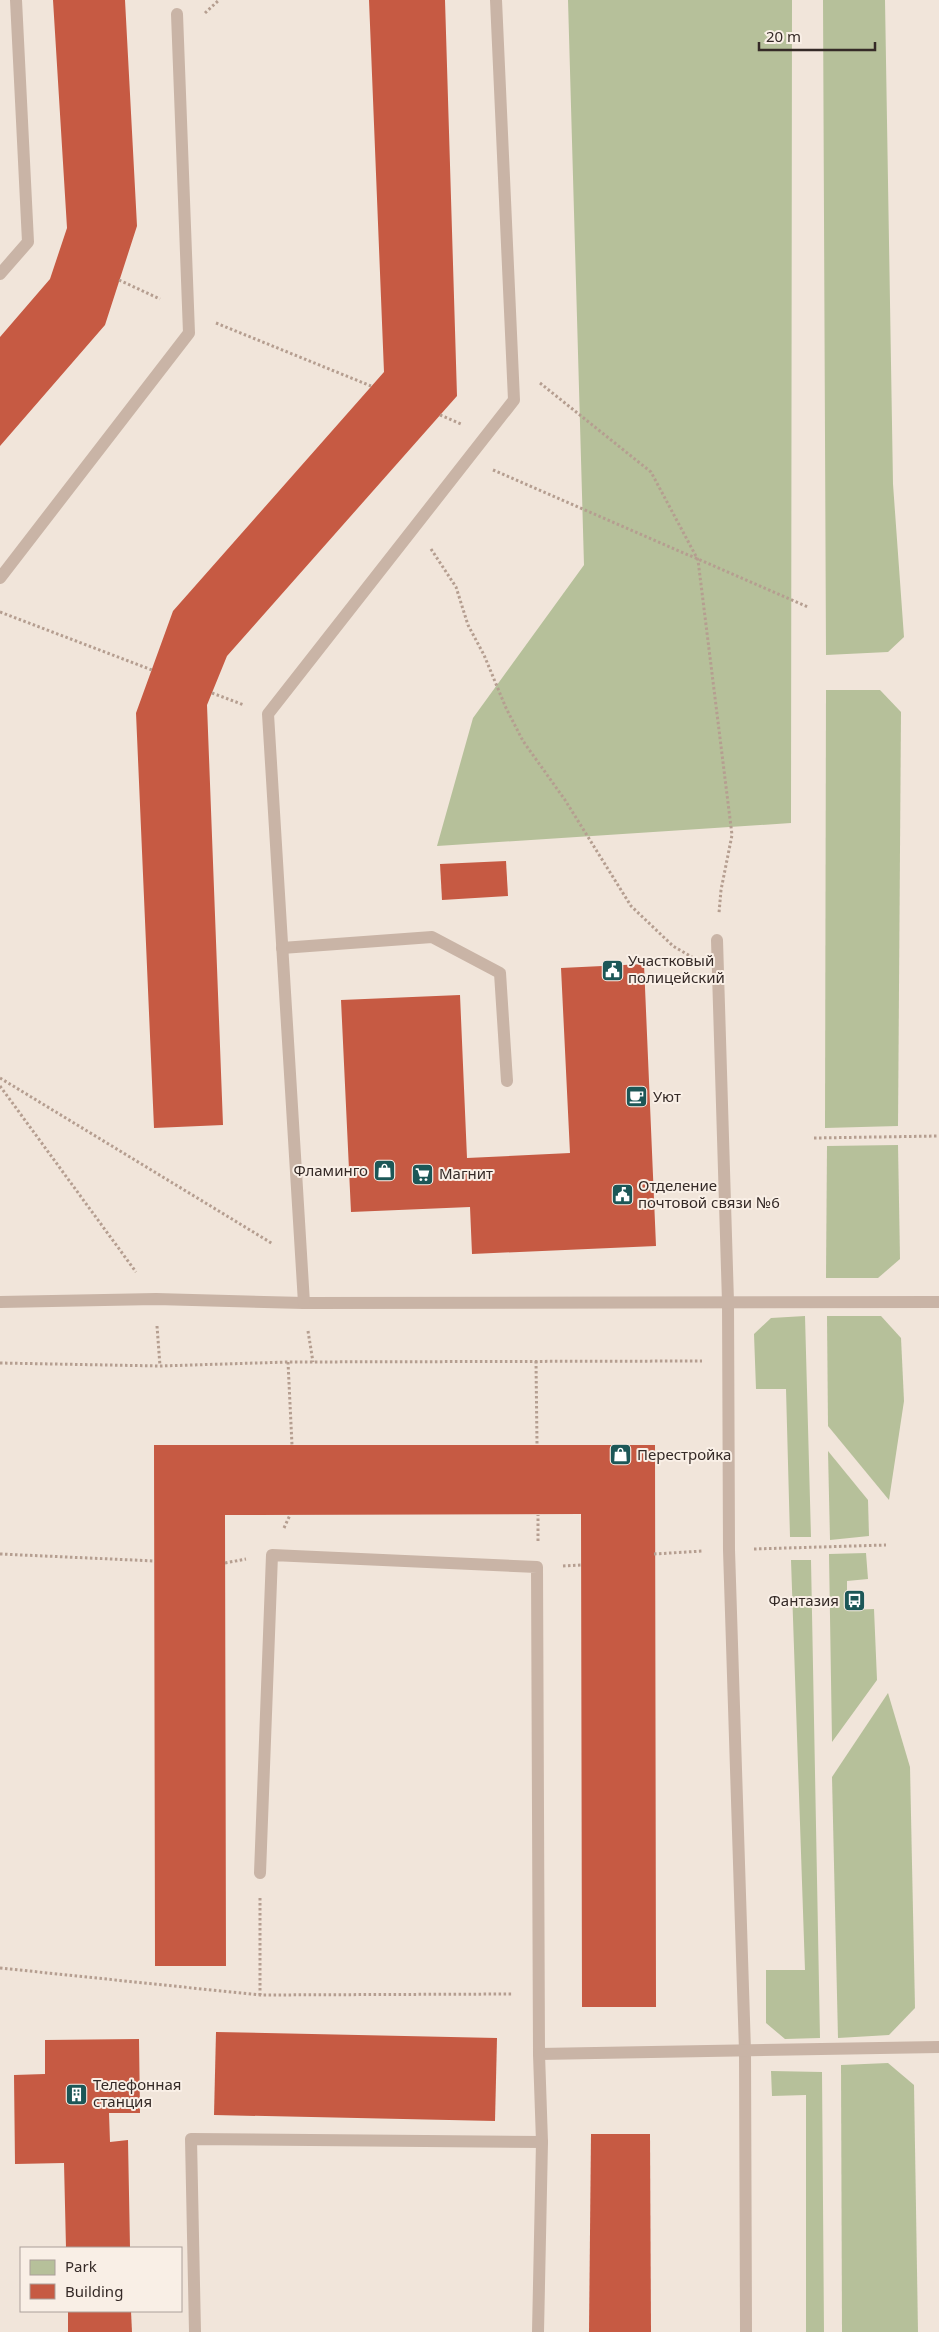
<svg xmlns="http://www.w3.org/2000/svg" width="939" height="2332" viewBox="0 0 939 2332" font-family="'Noto Sans',sans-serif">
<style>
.green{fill:#b6c09a}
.building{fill:#c65a43}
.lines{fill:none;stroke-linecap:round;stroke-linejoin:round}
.path{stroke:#b59e90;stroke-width:3;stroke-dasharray:2.5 2.5;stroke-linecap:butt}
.lane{stroke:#c9b4a6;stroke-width:12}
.labels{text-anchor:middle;stroke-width:4;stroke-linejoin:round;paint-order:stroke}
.poi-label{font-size:15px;fill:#352a27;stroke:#f9efe6;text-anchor:start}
</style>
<rect width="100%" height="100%" fill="#f1e5da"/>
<!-- green -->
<g class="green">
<polygon points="568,0 792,0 791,823 437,846 473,718 584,565"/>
<polygon points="823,0 885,0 893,484 904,637 888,652 826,655"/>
<polygon points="826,690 880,690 901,712 898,1126 825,1128"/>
<polygon points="898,1145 900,1259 878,1278 826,1278 827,1146"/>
<polygon points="805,1316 811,1537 790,1537 786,1389 756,1389 754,1334 771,1318"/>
<polygon points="827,1316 881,1316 901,1338 904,1401 889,1500 828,1426"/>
<polygon points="828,1451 868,1500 869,1536 830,1540"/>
<polygon points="866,1553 868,1579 847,1581 847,1610 874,1609 877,1680 832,1742 829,1554"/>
<polygon points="791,1560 811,1560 820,2038 785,2039 766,2023 766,1970 805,1970"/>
<polygon points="888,1693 910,1767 915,2008 889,2035 838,2038 832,1777"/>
<polygon points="888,2063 914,2085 918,2332 842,2332 841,2065"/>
<polygon points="771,2071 822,2072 824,2332 806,2332 806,2095 772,2096"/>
</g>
<!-- building -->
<g class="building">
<polygon points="53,0 125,0 137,226 105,325 0,446 0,337 50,279 67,228"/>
<polygon points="369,0 445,0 457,396 227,656 207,705 223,1125 154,1128 136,713 173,611 384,372"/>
<polygon points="506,861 508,896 442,900 440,864"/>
<polygon points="644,964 656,1246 472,1254 470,1207 351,1212 341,1000 460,995 467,1158 570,1153 561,968"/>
<polygon points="154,1445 655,1445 656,2007 582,2007 581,1514 225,1515 226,1966 155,1966"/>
<polygon points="216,2032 497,2038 495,2121 214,2115"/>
<polygon points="139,2039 140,2113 109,2113 110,2142 128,2140 130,2248 66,2248 64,2163 15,2164 14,2075 45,2074 45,2040"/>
<polygon points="591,2134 650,2134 651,2332 589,2332"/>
<polygon points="68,2311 131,2311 132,2332 68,2332"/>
</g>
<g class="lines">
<!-- path -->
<g class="path">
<polyline points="205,13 219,0"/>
<polyline points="119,280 160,299"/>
<polyline points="216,323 371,386"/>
<polyline points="540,383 651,472 698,560 732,835 721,890 719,913"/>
<polyline points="440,415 461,424"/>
<polyline points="493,470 808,607"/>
<polyline points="431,549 456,587 468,625 484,655 506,708 523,741 565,800 631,906 673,946 692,957"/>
<polyline points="0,612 152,670"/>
<polyline points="212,693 244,705"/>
<polyline points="0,1078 273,1244"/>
<polyline points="0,1086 136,1272"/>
<polyline points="814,1138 939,1136"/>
<polyline points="157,1326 160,1366"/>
<polyline points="308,1331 313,1362"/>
<polyline points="536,1361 537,1444"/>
<polyline points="288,1362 292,1445"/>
<polyline points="0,1363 160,1366 288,1362 702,1361"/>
<polyline points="284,1528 290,1515"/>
<polyline points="538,1541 538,1515"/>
<polyline points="754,1549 886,1545"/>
<polyline points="0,1554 155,1561"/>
<polyline points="654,1554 703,1551"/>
<polyline points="225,1563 246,1559"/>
<polyline points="563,1566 581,1565"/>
<polyline points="260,1898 260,1995"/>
<polyline points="0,1968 260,1995 513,1994"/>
</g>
<!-- lane -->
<g class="lane">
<polyline points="0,274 28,242 16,0"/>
<polyline points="0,578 189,333 177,14"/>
<polyline points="717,940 728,1302 729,1550 745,2051 746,2332"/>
<polyline points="282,948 432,937 500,973 507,1081"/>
<polyline points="0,1302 156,1299 304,1303 939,1302"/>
<polyline points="304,1303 268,714 514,400 496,0"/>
<polyline points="260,1873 272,1555 537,1567 539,2054 939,2047"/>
<polyline points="195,2332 191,2139 542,2142"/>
<polyline points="538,2332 542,2142 539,2054"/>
</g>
</g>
<!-- icons -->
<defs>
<symbol id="civic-square" viewBox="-11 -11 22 22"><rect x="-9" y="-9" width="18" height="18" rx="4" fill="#1c5757" stroke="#f9efe6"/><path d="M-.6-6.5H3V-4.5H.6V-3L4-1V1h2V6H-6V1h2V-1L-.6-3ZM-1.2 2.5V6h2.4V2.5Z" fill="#fff"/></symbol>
<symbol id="cafe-square" viewBox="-11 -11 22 22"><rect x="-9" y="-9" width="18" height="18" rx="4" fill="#1c5757" stroke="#f9efe6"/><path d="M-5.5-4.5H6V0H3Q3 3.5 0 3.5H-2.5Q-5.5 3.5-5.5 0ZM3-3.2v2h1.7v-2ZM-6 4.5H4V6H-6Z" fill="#fff"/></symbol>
<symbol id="shop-square" viewBox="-11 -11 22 22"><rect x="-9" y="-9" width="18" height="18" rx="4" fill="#1c5757" stroke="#f9efe6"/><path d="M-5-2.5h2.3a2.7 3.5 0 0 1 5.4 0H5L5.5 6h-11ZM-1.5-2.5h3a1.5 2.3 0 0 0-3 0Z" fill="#fff"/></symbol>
<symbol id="supermarket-square" viewBox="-11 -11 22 22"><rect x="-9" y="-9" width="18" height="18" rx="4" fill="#1c5757" stroke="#f9efe6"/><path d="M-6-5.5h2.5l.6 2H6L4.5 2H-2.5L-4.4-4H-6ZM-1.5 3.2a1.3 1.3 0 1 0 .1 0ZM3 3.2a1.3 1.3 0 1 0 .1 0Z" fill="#fff"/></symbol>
<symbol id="bus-square" viewBox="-11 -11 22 22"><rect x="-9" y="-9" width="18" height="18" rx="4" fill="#1c5757" stroke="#f9efe6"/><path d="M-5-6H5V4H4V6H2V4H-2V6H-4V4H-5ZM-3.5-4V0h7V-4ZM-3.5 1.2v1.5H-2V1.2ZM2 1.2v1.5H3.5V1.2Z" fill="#fff"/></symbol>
<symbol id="building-square" viewBox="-11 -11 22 22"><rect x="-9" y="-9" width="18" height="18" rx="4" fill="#1c5757" stroke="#f9efe6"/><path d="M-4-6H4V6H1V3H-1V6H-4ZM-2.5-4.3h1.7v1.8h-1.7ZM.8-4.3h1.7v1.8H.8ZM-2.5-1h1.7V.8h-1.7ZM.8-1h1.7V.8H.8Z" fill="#fff"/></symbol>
</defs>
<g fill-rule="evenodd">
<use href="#civic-square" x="600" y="958" width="25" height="25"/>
<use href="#cafe-square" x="624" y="1084" width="25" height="25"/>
<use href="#shop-square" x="372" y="1158" width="25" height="25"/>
<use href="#supermarket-square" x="410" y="1162" width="25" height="25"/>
<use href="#civic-square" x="610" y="1182" width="25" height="25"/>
<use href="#shop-square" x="608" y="1442" width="25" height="25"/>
<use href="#bus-square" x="842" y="1588" width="25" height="25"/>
<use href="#building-square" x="64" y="2082" width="25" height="25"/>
</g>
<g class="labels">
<!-- poi labels -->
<g class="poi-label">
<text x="628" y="966">Участковый<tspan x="628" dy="17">полицейский</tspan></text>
<text x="653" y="1102">Уют</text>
<text x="368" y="1176" text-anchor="end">Фламинго</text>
<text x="439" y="1179">Магнит</text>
<text x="638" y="1191">Отделение<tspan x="638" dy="17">почтовой связи №6</tspan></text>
<text x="637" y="1460">Перестройка</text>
<text x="839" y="1606" text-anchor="end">Фантазия</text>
<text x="93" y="2090">Телефонная<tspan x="93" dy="17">станция</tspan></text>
</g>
</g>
<!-- legend -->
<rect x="20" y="2247" width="162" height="65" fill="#f9efe6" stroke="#aba09a"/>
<rect x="30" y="2260" width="25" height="15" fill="#b6c09a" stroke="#aba09a"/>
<text x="65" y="2272" font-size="15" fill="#352a27">Park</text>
<rect x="30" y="2284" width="25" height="15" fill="#c65a43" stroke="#aba09a"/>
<text x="65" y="2297" font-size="15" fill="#352a27">Building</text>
<!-- scale -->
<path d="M759 42v8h116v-8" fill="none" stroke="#352a27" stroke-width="2.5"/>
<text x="766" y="42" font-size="15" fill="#352a27" stroke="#f9efe6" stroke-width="4" paint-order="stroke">20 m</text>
</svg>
